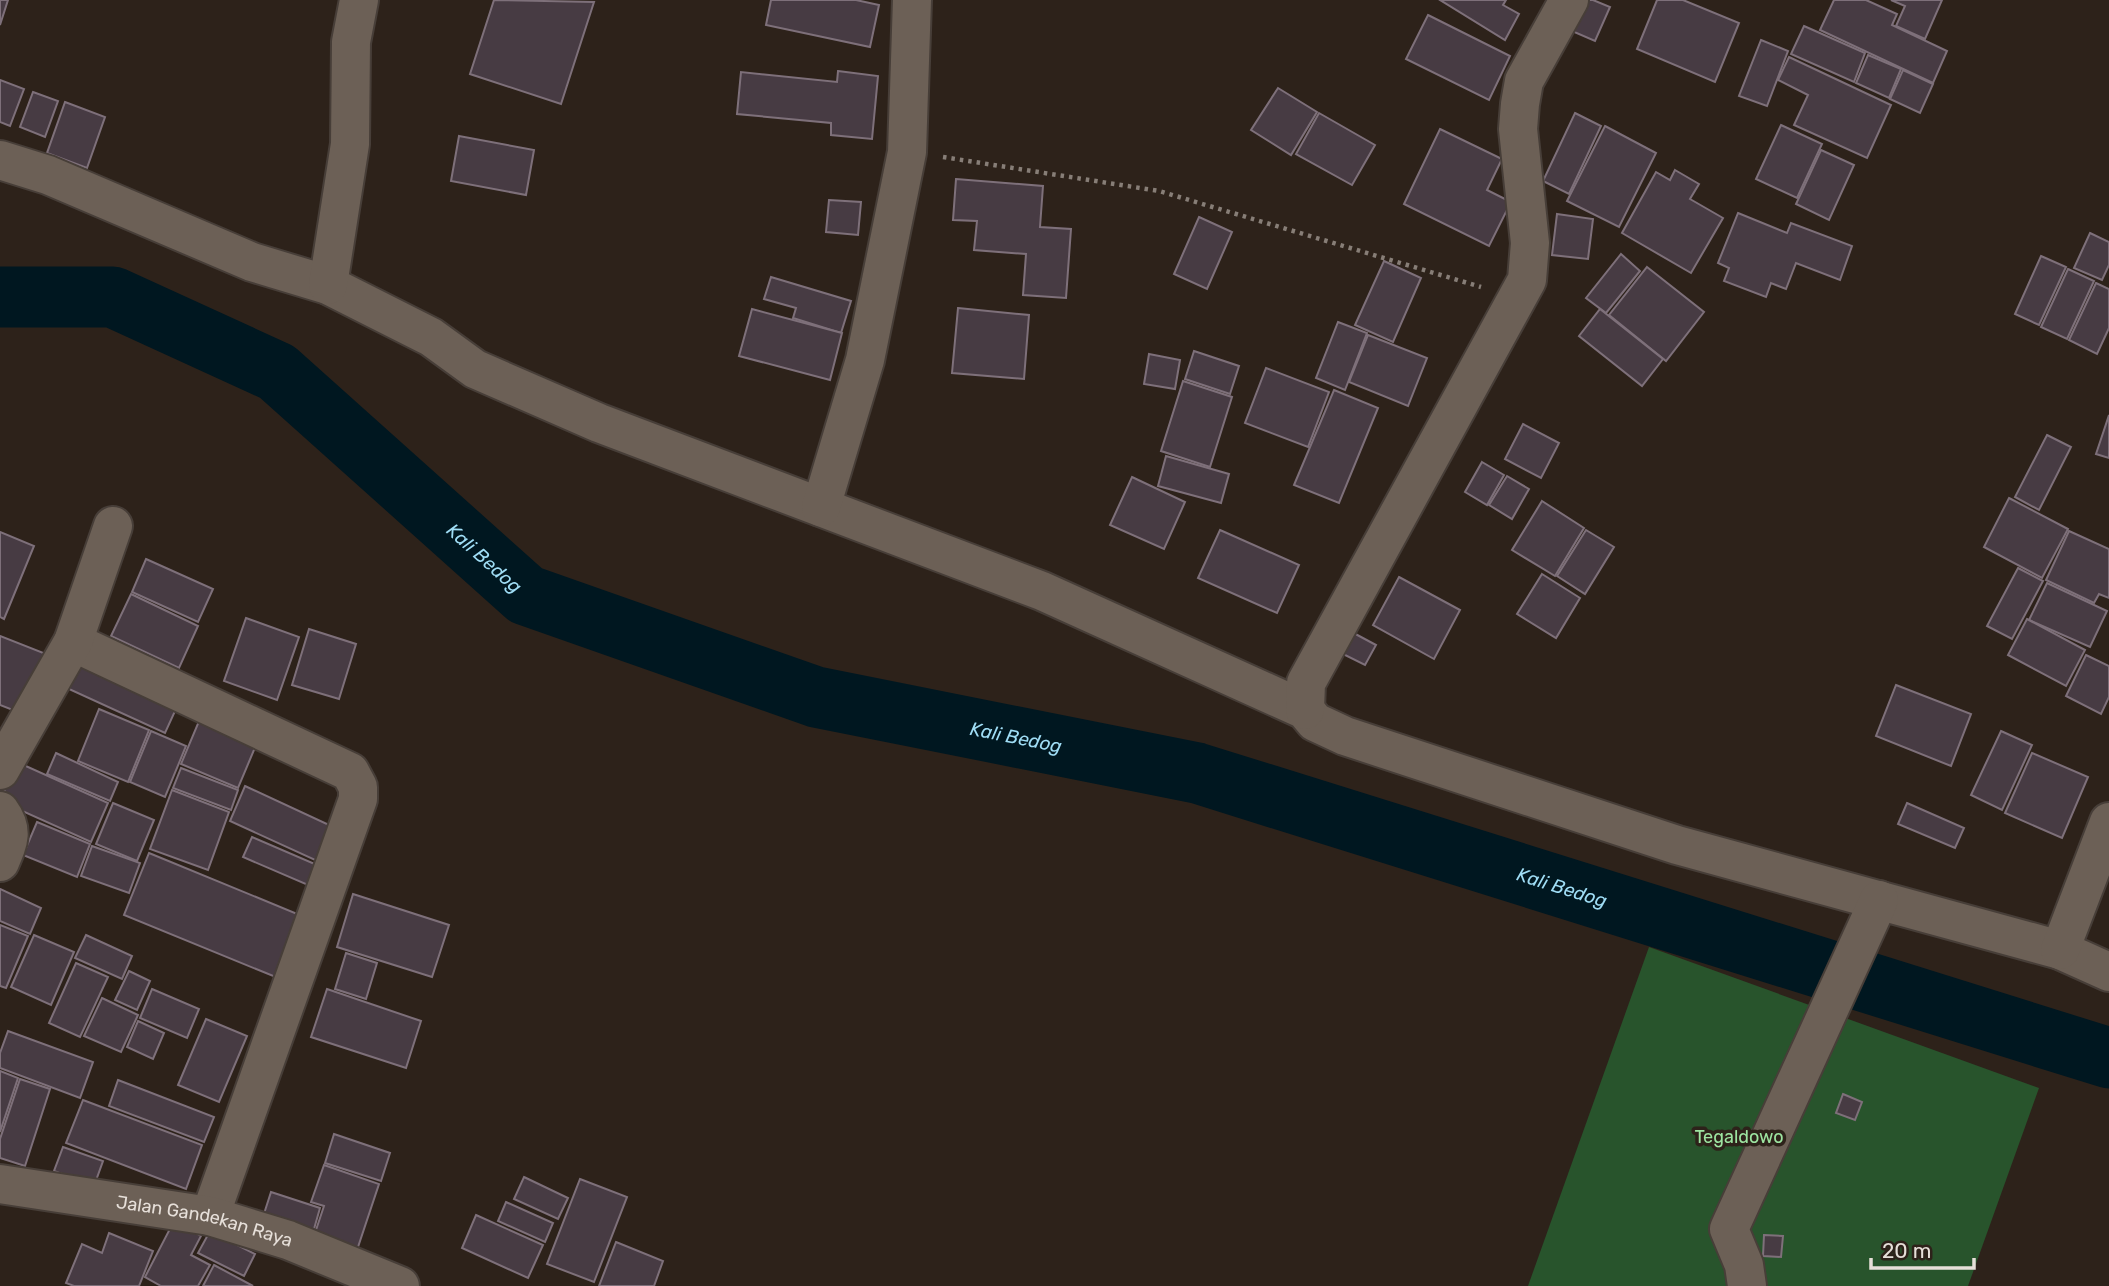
<svg xmlns="http://www.w3.org/2000/svg" width="2109" height="1286" viewBox="0 0 2109 1286" font-family="Rubik,sans-serif">
<style>
.green{fill:#28542c}
.lines{fill:none;stroke-linecap:round;stroke-linejoin:round}
.river{stroke:#001720;stroke-width:61}
.building{fill:#473b43;stroke:#7e707a;stroke-width:2}
.minor-casing{stroke:#473e38;stroke-width:42}
.path{stroke:#877e77;stroke-width:4.5;stroke-dasharray:3.5 5;stroke-linecap:butt}
.minor{stroke:#6c6056;stroke-width:38}
.labels{text-anchor:middle;stroke-width:7;stroke-linejoin:round;paint-order:stroke}
.park-label{font-size:18px;fill:#9de5a1;stroke:#2d221a}
.street-label{font-size:18px;fill:#e6dfd9;stroke:#2d221a}
.water-label{font-size:19px;font-style:italic;fill:#9fddf5;stroke:#2d221a}
</style>
<rect width="100%" height="100%" fill="#2d221a"/>
<!-- green -->
<polygon class="green" points="1649,947 2039,1088 1968,1286 1528,1286"/>
<g class="lines">
<!-- river -->
<path class="river" id="s1" d="M0,297H113L277,372L526,595L816,697L1197,773L2109,1058"/>
</g>
<!-- building -->
<g class="building">
<polygon points="0,0 8,0 0,25"/>
<polygon points="494,0 594,2 561,104 470,74"/>
<polygon points="771,0 856,0 879,5 870,47 766,25"/>
<polygon points="1440,0 1506,0 1503,5 1519,14 1505,40"/>
<polygon points="1578,0 1593,0 1610,7 1595,41 1565,28"/>
<polygon points="1657,0 1683,0 1739,23 1715,82 1637,49"/>
<polygon points="1834,0 1866,0 1897,14 1892,25 1947,51 1933,83 1820,30"/>
<polygon points="1891,0 1942,0 1925,39 1896,26 1905,6"/>
<polygon points="1428,15 1510,56 1489,100 1406,59"/>
<polygon points="1804,26 1865,53 1854,82 1791,54"/>
<polygon points="1761,40 1788,51 1767,106 1739,96"/>
<polygon points="1868,55 1901,69 1889,98 1856,83"/>
<polygon points="1789,57 1891,105 1867,158 1794,125 1808,95 1778,80"/>
<polygon points="1903,70 1933,84 1920,113 1890,99"/>
<polygon points="838,71 878,76 872,139 831,135 831,123 737,114 741,72 837,82"/>
<polygon points="0,80 24,89 10,126 0,122"/>
<polygon points="1278,88 1317,112 1291,155 1251,130"/>
<polygon points="33,92 58,101 45,137 20,127"/>
<polygon points="65,102 105,117 87,168 47,153"/>
<polygon points="1319,113 1375,145 1352,185 1296,154"/>
<polygon points="1575,113 1601,126 1569,194 1543,181"/>
<polygon points="1781,125 1822,144 1797,198 1756,179"/>
<polygon points="1605,126 1656,153 1619,227 1567,201"/>
<polygon points="1440,129 1502,159 1487,190 1511,202 1489,246 1404,204"/>
<polygon points="459,136 534,150 526,195 451,181"/>
<polygon points="1821,150 1854,165 1829,220 1796,204"/>
<polygon points="1675,170 1699,184 1690,199 1723,218 1691,273 1622,233 1656,172 1670,180"/>
<polygon points="956,179 1043,186 1040,227 1071,229 1066,298 1023,295 1026,254 974,250 977,221 953,220"/>
<polygon points="829,200 861,202 858,235 826,232"/>
<polygon points="1738,213 1787,233 1791,223 1852,246 1840,280 1796,263 1786,289 1771,283 1766,297 1724,281 1729,268 1718,263"/>
<polygon points="1557,214 1593,219 1588,259 1552,255"/>
<polygon points="1199,217 1232,232 1207,289 1174,274"/>
<polygon points="2090,233 2109,242 2109,265 2102,280 2074,268"/>
<polygon points="1621,254 1640,271 1606,313 1586,298"/>
<polygon points="2041,256 2066,267 2039,325 2015,314"/>
<polygon points="1384,261 1421,278 1393,342 1355,325"/>
<polygon points="1647,267 1704,312 1666,361 1609,315"/>
<polygon points="2068,269 2094,281 2067,339 2041,327"/>
<polygon points="771,277 851,301 841,333 793,318 796,308 764,299"/>
<polygon points="2096,283 2109,289 2109,328 2097,354 2069,340"/>
<polygon points="958,308 1029,315 1024,379 952,373"/>
<polygon points="752,309 842,333 830,380 739,356"/>
<polygon points="1600,309 1663,359 1642,386 1579,336"/>
<polygon points="1338,322 1367,333 1345,390 1316,378"/>
<polygon points="1368,335 1427,358 1408,406 1349,382"/>
<polygon points="1194,351 1239,366 1230,394 1185,379"/>
<polygon points="1149,354 1180,360 1175,389 1144,384"/>
<polygon points="1266,368 1329,392 1308,447 1245,423"/>
<polygon points="1183,381 1232,397 1210,467 1161,451"/>
<polygon points="1334,390 1378,408 1339,503 1294,485"/>
<polygon points="2109,415 2109,458 2096,454"/>
<polygon points="1523,424 1559,443 1541,478 1505,459"/>
<polygon points="2047,435 2071,447 2039,510 2015,497"/>
<polygon points="1166,456 1229,474 1221,503 1158,486"/>
<polygon points="1482,462 1504,475 1487,505 1465,492"/>
<polygon points="1507,476 1529,489 1512,519 1489,505"/>
<polygon points="1132,477 1185,502 1164,549 1110,525"/>
<polygon points="2009,498 2068,529 2042,578 1984,547"/>
<polygon points="1542,501 1584,528 1555,576 1512,550"/>
<polygon points="1220,530 1299,565 1277,613 1198,578"/>
<polygon points="1586,530 1614,547 1585,594 1557,576"/>
<polygon points="2069,531 2109,549 2109,598 2099,594 2094,603 2046,580"/>
<polygon points="0,532 34,546 4,619 0,617"/>
<polygon points="146,559 213,589 198,622 132,592"/>
<polygon points="2018,568 2043,581 2012,639 1987,626"/>
<polygon points="1542,574 1580,598 1556,638 1517,614"/>
<polygon points="1399,577 1460,610 1434,659 1373,625"/>
<polygon points="2047,583 2107,611 2090,647 2029,620"/>
<polygon points="131,594 198,626 179,668 111,636"/>
<polygon points="246,618 299,637 277,700 224,681"/>
<polygon points="2027,619 2085,650 2066,686 2008,655"/>
<polygon points="309,629 356,644 339,699 292,685"/>
<polygon points="1348,630 1376,645 1365,665 1337,651"/>
<polygon points="0,636 46,654 23,714 0,705"/>
<polygon points="84,654 181,698 165,733 69,689"/>
<polygon points="2086,655 2109,666 2109,697 2101,714 2066,696"/>
<polygon points="1896,685 1971,714 1951,766 1876,736"/>
<polygon points="99,709 149,730 128,782 78,761"/>
<polygon points="202,714 259,738 238,788 181,764"/>
<polygon points="151,731 186,746 165,797 130,782"/>
<polygon points="2001,731 2032,745 2002,810 1971,795"/>
<polygon points="56,753 118,782 110,801 47,774"/>
<polygon points="2032,753 2088,777 2062,838 2005,813"/>
<polygon points="17,762 108,803 91,842 0,801"/>
<polygon points="181,768 238,790 231,810 173,788"/>
<polygon points="245,786 342,831 326,865 230,821"/>
<polygon points="172,790 229,812 208,870 150,849"/>
<polygon points="113,803 154,820 137,861 96,844"/>
<polygon points="1907,803 1964,828 1955,848 1898,824"/>
<polygon points="37,822 90,844 77,877 23,855"/>
<polygon points="252,837 324,868 315,888 243,857"/>
<polygon points="92,846 140,863 129,893 81,876"/>
<polygon points="149,853 307,918 283,980 124,915"/>
<polygon points="0,889 41,908 30,934 0,921"/>
<polygon points="353,894 449,925 432,977 337,947"/>
<polygon points="0,925 28,936 6,988 0,986"/>
<polygon points="34,935 74,952 51,1005 11,987"/>
<polygon points="86,935 132,956 122,979 75,958"/>
<polygon points="346,953 377,963 366,999 335,989"/>
<polygon points="76,963 108,977 80,1037 49,1023"/>
<polygon points="129,971 150,981 137,1010 115,1000"/>
<polygon points="152,989 199,1009 187,1038 140,1018"/>
<polygon points="327,989 421,1021 406,1068 311,1037"/>
<polygon points="102,998 138,1015 121,1052 84,1036"/>
<polygon points="206,1019 247,1036 219,1102 178,1085"/>
<polygon points="138,1021 164,1033 153,1059 127,1047"/>
<polygon points="8,1031 93,1062 80,1098 0,1068 0,1053"/>
<polygon points="0,1071 18,1078 0,1132"/>
<polygon points="20,1079 50,1089 25,1166 0,1158 0,1139"/>
<polygon points="118,1080 214,1117 204,1142 109,1106"/>
<polygon points="1843,1094 1862,1102 1855,1120 1836,1113"/>
<polygon points="83,1100 202,1145 186,1189 66,1143"/>
<polygon points="334,1134 390,1153 381,1181 325,1163"/>
<polygon points="63,1147 103,1161 94,1186 54,1171"/>
<polygon points="324,1165 379,1184 356,1253 313,1239 324,1206 311,1202"/>
<polygon points="524,1177 568,1198 558,1219 514,1199"/>
<polygon points="580,1179 627,1197 594,1282 547,1264"/>
<polygon points="271,1192 320,1208 312,1236 262,1220"/>
<polygon points="506,1202 553,1223 545,1242 498,1221"/>
<polygon points="476,1215 543,1245 528,1278 462,1248"/>
<polygon points="174,1221 201,1236 191,1255 210,1265 198,1286 161,1286 145,1277"/>
<polygon points="210,1231 255,1254 244,1276 198,1253"/>
<polygon points="109,1233 153,1251 139,1286 74,1286 66,1283 82,1244 102,1253"/>
<polygon points="1764,1235 1783,1236 1781,1257 1763,1256"/>
<polygon points="616,1242 663,1261 654,1286 599,1286"/>
<polygon points="214,1265 253,1286 203,1286"/>
</g>
<g class="lines">
<defs>
<g id="minor">
<polyline points="0,160 48,175 252,262 328,285 431,337 475,369 599,423 1042,591 1305,710 1315,722 1345,736 1677,845 2060,950 2109,972"/>
<polyline points="328,285 350,144 351,42 359,0"/>
<polyline points="821,507 865,360 907,152 912,0"/>
<polyline points="73,642 350,772 358,787 358,799 210,1216"/>
<polyline points="1305,710 1306,683 1527,280 1530,243 1518,129 1520,104 1524,81 1569,0"/>
<polyline points="0,770 73,642 113,526"/>
<path d="M0,811C14,830 9,841 0,862"/>
<polyline points="2060,950 2109,822"/>
<path id="s2" d="M0,1184L210,1216L288,1240L400,1286"/>
<polyline points="1747,1286 1744,1265 1729,1229 1879,900"/>
</g>
</defs>
<!-- minor casing -->
<use href="#minor" class="minor-casing"/>
<!-- path -->
<polyline class="path" points="943,157 1159,191 1481,287"/>
<!-- minor -->
<use href="#minor" class="minor"/>
</g>
<g class="labels">
<!-- park labels -->
<g class="park-label">
<text x="1739" y="1143">Tegaldowo</text>
</g>
<!-- street labels -->
<g class="street-label">
<text dy="6" stroke="none"><textPath href="#s2" startOffset="208">Jalan Gandekan Raya</textPath></text>
</g>
<!-- water labels -->
<g class="water-label">
<text dy="7" stroke="none"><textPath href="#s1" startOffset="572">Kali Bedog</textPath></text>
<text dy="7" stroke="none"><textPath href="#s1" startOffset="1139">Kali Bedog</textPath></text>
<text dy="7" stroke="none"><textPath href="#s1" startOffset="1706">Kali Bedog</textPath></text>
</g>
</g>
<!-- scale -->
<path d="M1871 1258v10h103v-10" fill="none" stroke="#e6dfd9" stroke-width="3.5"/>
<text x="1882" y="1258" font-size="21" fill="#e6dfd9" stroke="#2d221a" stroke-width="5" paint-order="stroke">20 m</text>
</svg>
